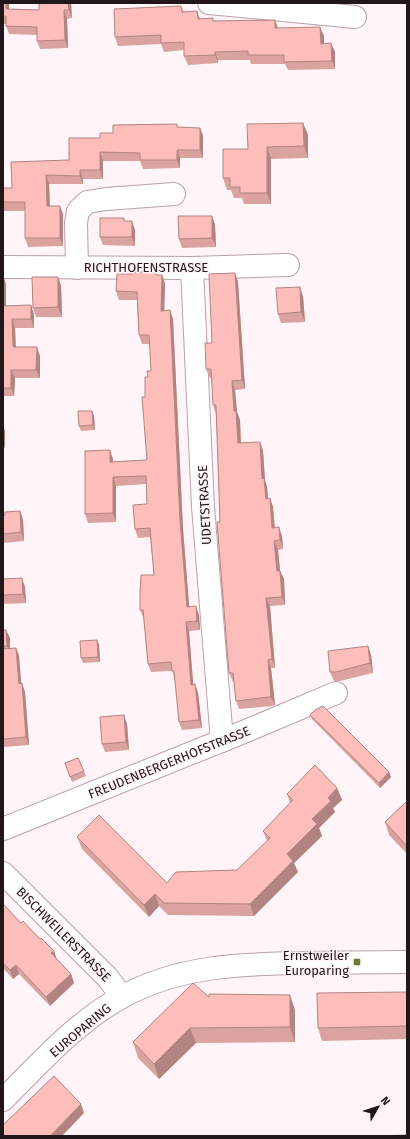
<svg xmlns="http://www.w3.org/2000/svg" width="410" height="1139" viewBox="0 0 410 1139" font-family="'Fira Sans',sans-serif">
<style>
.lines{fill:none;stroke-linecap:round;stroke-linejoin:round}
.minor-casing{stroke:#b9a0a9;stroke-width:24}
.minor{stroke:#fff;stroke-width:22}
.wall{fill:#daa3a0}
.shaded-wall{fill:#b18482}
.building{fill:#fdbdba;stroke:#b18482}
.poi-dot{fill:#657e31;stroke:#fff4f7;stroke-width:1.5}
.labels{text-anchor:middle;stroke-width:3;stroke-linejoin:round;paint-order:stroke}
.street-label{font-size:13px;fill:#21171b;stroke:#fff4f7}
.poi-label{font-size:13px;fill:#21171b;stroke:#fff4f7;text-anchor:end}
</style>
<rect width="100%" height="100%" fill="#fff4f7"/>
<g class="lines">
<defs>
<g id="minor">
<polyline points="209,3 355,17"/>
<polyline points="3,267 192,268 288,265"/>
<polyline points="77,268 76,223 78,211 87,202 106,199 174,194"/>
<polyline points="192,268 203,507 222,741"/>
<polyline points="3,829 246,731 336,693"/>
<polyline points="3,873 108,978 122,997"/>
<path d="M3,1100C39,1064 76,1022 122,997C178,966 239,964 301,963C336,963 372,962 407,962"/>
</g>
</defs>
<!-- minor casing -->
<use href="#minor" class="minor-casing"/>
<!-- minor -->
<use href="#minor" class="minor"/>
</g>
<!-- wall -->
<g class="wall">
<polygon points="3,3 9,9 39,10 39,3 71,3 72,18 67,19 68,48 40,49 37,41 37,35 9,34 6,26 6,24 3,24"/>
<polygon points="181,6 184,12 197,11 200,19 214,21 275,20 278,28 324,36 324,44 335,52 335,69 288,70 285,64 251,64 250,60 218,60 218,63 188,65 184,56 184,50 164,52 161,44 118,46 115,37"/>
<polygon points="303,123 308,135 308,158 271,159 271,204 244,204 242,198 234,198 231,190 227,190 223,178 248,149"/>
<polygon points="177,124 178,127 200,128 203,136 203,158 180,158 180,168 143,169 140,161 103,161 103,179 83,179 83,184 49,184 50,206 63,214 63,246 28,247 25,238 25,211 3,211 3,188 12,188 69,160 100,138 113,133"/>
<polygon points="212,216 215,225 216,247 182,248 179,239"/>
<polygon points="124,218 125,221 135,230 135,246 103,245 100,237"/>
<polygon points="235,273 238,282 245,389 235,390 237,412 240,420 241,443 260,442 263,451 265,480 267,487 268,499 270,498 273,507 275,527 282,536 283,549 278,550 280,571 284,579 285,605 270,606 275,668 271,668 275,705 272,706 239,709 236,701 234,682 233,682 229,673 220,522 216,414 213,405 212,378 210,378 206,369 212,343"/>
<polygon points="157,275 162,275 165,284 164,310 170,310 173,319 183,529 189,607 199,615 200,630 189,631 193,685 195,684 198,693 202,728 182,730 179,722 175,680 172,671 151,672 148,664 144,619 140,610 154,575 150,537 138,538 135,529 147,504 146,484 116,486 116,522 88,523 85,514 113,459 113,462 147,460 145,397 148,377 151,371 150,344 142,344 139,335 137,300 119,300 116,291"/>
<polygon points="3,276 6,284 6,306 34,314 34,328 15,328 16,347 40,356 40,378 15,378 14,396 3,396"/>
<polygon points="58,277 61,286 62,317 36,317 33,308"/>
<polygon points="303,296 305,322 281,323 278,314"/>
<polygon points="92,411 94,416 95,430 81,431 79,426"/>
<polygon points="3,426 5,431 5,448 3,448"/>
<polygon points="20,511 23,520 24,541 3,543 3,515"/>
<polygon points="3,579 25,587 26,603 3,604"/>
<polygon points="3,630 10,638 10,649 16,648 19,656 21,683 25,692 29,745 3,747"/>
<polygon points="97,640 99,645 100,662 83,663 81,658"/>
<polygon points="368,646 371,655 373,673 340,681 334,681 330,672"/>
<polygon points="310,715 391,777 380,788 312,719"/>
<polygon points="127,724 129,750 105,752 102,744"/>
<polygon points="65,763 84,771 86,776 72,782"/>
<polygon points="337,788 342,800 333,808 335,812 319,828 322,836 294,863 298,872 254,916 168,915 159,906 149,917 82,849 77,837 167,883 237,870 267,841 263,831 290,803 287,794"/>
<polygon points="407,801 407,854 389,835 385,822"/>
<polygon points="3,904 21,923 54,951 56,958 71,974 74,983 50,1006 19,974 13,979 3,968"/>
<polygon points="407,992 407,1039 322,1041 318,1028"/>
<polygon points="209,997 295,1010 295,1042 196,1043 159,1079 138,1058 133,1042"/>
</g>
<!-- shaded-wall -->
<g class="shaded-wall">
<polygon points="6,3 9,3 9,17 6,9"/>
<polygon points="68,3 71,3 72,18 69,10"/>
<polygon points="64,10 67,19 68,48 65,40"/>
<polygon points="197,11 200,20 198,19"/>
<polygon points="275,20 278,29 275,28"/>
<polygon points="320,27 324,36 324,52 321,44"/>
<polygon points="331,43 335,52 335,69 332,61"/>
<polygon points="215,52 218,60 218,63 215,55"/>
<polygon points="303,123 308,135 308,158 304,146"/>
<polygon points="200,128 203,136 203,158 200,150"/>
<polygon points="267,147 271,159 271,204 267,193"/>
<polygon points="177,150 180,158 180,168 177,160"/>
<polygon points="100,152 103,161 103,179 100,170"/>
<polygon points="80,170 83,179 83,184 80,176"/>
<polygon points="46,175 49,184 50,215 47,206"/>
<polygon points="60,206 63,214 63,246 60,238"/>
<polygon points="212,216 215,225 216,247 212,238"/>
<polygon points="132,221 135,230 135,246 132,237"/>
<polygon points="235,273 238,282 245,389 242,380"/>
<polygon points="162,275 165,284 164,319 161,311"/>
<polygon points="3,276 6,284 6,314 3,306"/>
<polygon points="58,277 61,286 62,317 58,307"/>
<polygon points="300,287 303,296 305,322 301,312"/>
<polygon points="31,305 34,314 34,328 31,319"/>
<polygon points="170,310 173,319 183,529 190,616 187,607 180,520"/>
<polygon points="12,319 15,328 16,355 13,347"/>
<polygon points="37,347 40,356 40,378 36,370"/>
<polygon points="11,370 15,378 14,396 11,388"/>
<polygon points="232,381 235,390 237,412 240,420 241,452 238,443 234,411"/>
<polygon points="92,411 94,416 95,430 93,425"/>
<polygon points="3,426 5,431 5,448 3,442"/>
<polygon points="260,442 263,451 265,480 267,487 269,508 266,499 262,479"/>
<polygon points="110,450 113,459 113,471 110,462"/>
<polygon points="113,477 116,486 116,522 113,513"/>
<polygon points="270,498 273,507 275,536 272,528"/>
<polygon points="20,511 23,520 24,541 21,532"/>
<polygon points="279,527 282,536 283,549 280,540"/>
<polygon points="274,541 278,550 281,580 277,571"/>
<polygon points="280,571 284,579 285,605 282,597"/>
<polygon points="22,578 25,587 26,603 23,594"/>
<polygon points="266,598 270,606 275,668 272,659"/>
<polygon points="196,606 199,615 200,630 197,621"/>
<polygon points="186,622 189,631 194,694 191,685"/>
<polygon points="6,630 10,638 10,655 7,646"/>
<polygon points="97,640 99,645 100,662 98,657"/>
<polygon points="368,646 371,655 373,673 370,663"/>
<polygon points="16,648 19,656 22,692 19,684"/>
<polygon points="268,660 271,668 275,705 271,697"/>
<polygon points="22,683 25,692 29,745 26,737"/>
<polygon points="195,684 198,693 202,728 199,720"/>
<polygon points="124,715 127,724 129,750 126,742"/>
<polygon points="389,772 391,777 380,788 379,783"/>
<polygon points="337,788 342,800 333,808 335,812 319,828 322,836 294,863 298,872 254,916 250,904 287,854 328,798"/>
<polygon points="155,894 159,906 149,917 144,905"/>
<polygon points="54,951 57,960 51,953"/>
<polygon points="16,965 19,974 13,979 10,970"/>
<polygon points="71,974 74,983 50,1006 46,997"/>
<polygon points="290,995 295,1010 295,1042 290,1027"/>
<polygon points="190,1028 196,1043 159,1079 154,1064"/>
<polygon points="81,1104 84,1113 62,1136 50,1136"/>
</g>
<!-- building -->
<g class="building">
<polygon points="3,3 6,3 6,9 39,10 39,3 68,3 69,10 64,10 65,40 37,41 37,27 6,26 6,16 3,16"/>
<polygon points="181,6 182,12 197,11 198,19 213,18 213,21 275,20 275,28 320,27 321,44 331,43 332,61 284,62 284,55 248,55 248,51 215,52 215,55 184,56 184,42 161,43 161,35 115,37 114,9"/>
<polygon points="303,123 304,146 267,147 267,193 240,193 240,187 230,187 230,178 223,178 223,149 248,149 247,124"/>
<polygon points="177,124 177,127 200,128 200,150 177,150 177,160 140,160 140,153 100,152 100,170 80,170 80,176 46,175 47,206 60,206 60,238 25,238 25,202 3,202 3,188 12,188 11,162 69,160 69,138 100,138 100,133 113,133 113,125"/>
<polygon points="178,216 212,216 212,238 179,239"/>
<polygon points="100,218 124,218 124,221 132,221 132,237 100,237"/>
<polygon points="132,272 156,272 156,275 162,275 161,311 170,310 180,520 187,607 196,606 197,621 186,622 191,685 195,684 199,720 179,722 174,671 172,671 171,662 148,664 143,610 140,610 140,593 141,575 154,575 150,528 135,529 133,505 147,504 146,476 113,477 113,513 85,514 85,451 110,450 110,462 147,460 142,397 145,397 145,377 148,377 147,371 151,371 149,335 139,335 137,292 116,291 117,274 132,274"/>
<polygon points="235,273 242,380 232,381 234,411 236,411 238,443 260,442 262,479 264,478 266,499 270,498 272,528 279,527 280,540 274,541 277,571 280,571 282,597 266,598 272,659 268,660 271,697 269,697 236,701 233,673 229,673 217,522 220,522 216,405 213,405 211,369 206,369 205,343 212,343 209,274"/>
<polygon points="32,277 58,277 58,307 33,308"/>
<polygon points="300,287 301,312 278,314 276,288"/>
<polygon points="31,305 31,319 12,319 13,347 37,347 36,370 11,370 11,388 3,388 3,306"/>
<polygon points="78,411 92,411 93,425 79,426"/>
<polygon points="20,511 21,532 3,534 3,515 5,515 5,512"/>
<polygon points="22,578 23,594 3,595 3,579"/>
<polygon points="3,630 6,630 7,646 3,646"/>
<polygon points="97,640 98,657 81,658 80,641"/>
<polygon points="368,646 370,663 336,672 330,672 328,651"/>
<polygon points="16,648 19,684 22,683 26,737 3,739 3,649"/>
<polygon points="323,706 389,772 379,783 310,715 315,710"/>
<polygon points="124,715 126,742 102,744 100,717"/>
<polygon points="78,758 84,771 70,777 65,763"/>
<polygon points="315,765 337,788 328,798 331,801 312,819 317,824 287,854 293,861 250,904 164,903 155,894 144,905 77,837 99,815 167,883 176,872 237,870 270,838 263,831 293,800 287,794"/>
<polygon points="407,801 407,846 385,822"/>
<polygon points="3,904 21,923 23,921 40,939 41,938 54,951 51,953 71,974 46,997 16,965 10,970 3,963"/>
<polygon points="193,983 209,997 209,994 290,995 290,1027 190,1028 154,1064 133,1042"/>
<polygon points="407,992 407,1026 318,1028 317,993"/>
<polygon points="54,1076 81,1104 50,1136 3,1136 3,1125"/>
<polygon points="406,1135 406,1136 374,1136"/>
</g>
<!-- markers -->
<rect class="poi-dot" x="353" y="958" width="8" height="8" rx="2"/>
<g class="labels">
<!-- street labels -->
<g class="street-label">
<text x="146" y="272">RICHTHOFENSTRASSE</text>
<text transform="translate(204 505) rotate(-93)" y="5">UDETSTRASSE</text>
<text transform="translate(169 762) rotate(-22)" y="5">FREUDENBERGERHOFSTRASSE</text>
<text transform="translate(64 934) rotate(45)" y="5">BISCHWEILERSTRASSE</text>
<text transform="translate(80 1030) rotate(-40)" y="5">EUROPARING</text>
</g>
<!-- poi labels -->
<g class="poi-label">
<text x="349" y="960">Ernstweiler<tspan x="349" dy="15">Europaring</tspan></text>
</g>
</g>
<!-- border -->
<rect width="410" height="1139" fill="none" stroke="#21171b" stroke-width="8"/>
<!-- north arrow -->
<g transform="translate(378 1107) rotate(51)" stroke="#fff4f7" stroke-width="3" paint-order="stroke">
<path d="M0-3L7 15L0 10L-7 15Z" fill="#21171b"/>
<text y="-6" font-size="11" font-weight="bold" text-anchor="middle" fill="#21171b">N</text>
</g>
</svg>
